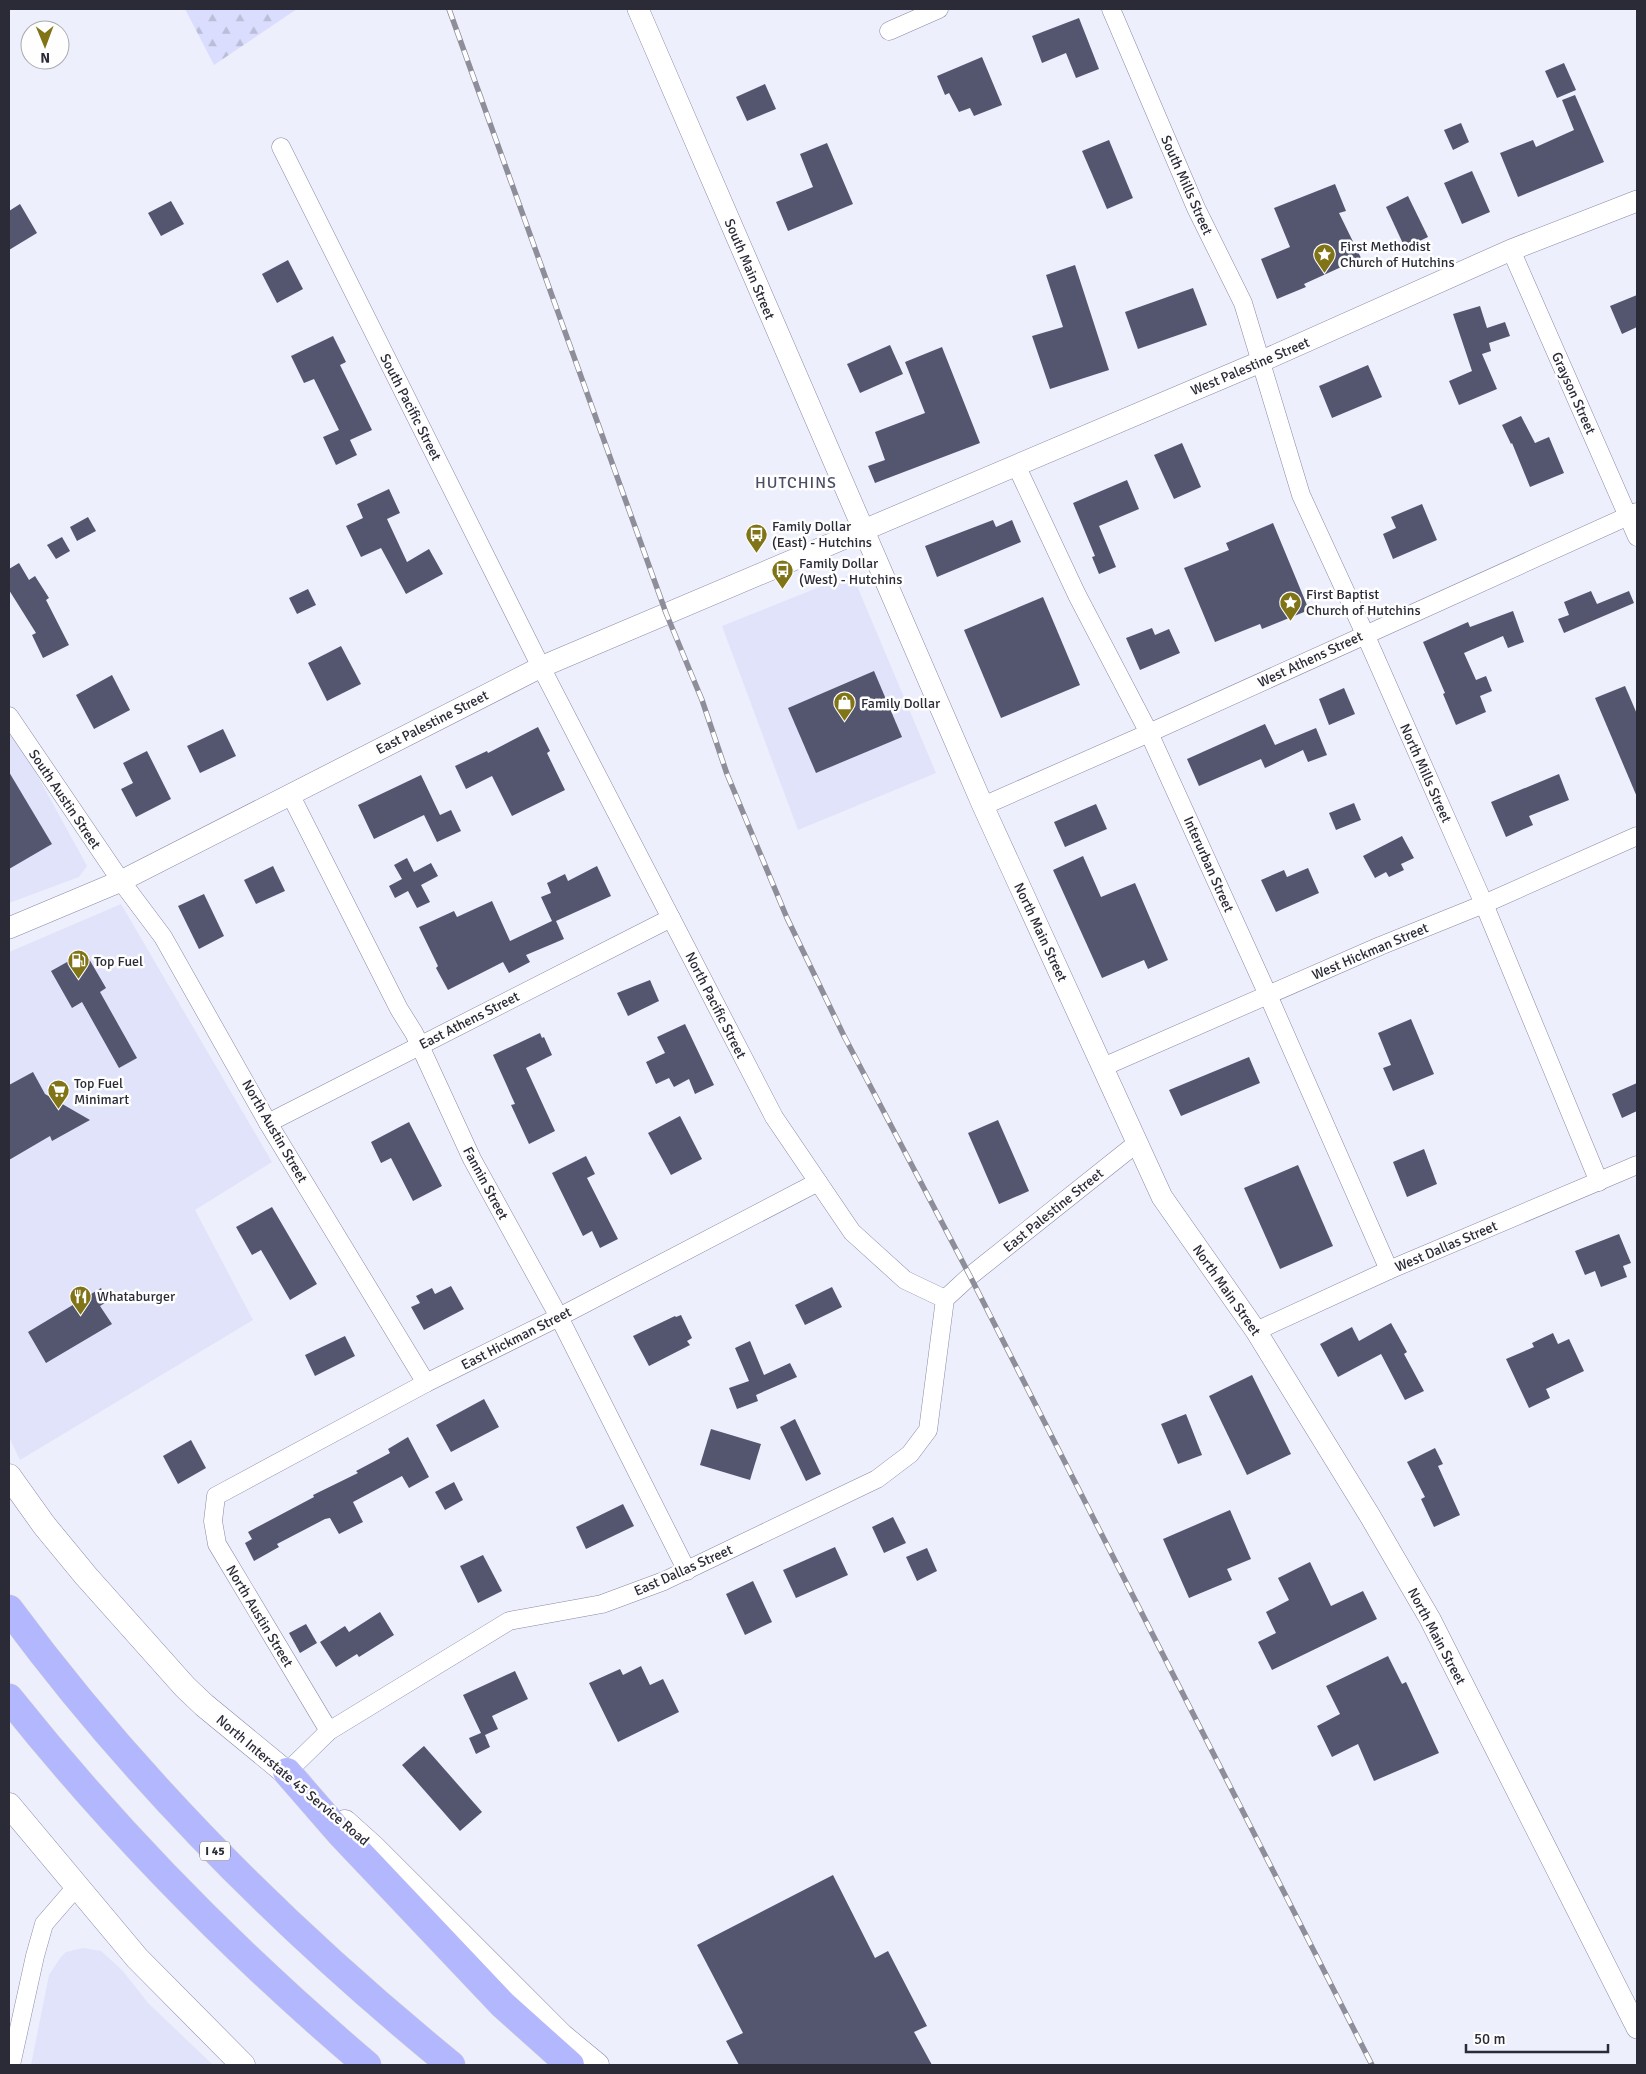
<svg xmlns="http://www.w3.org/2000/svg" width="1646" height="2074" viewBox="0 0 1646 2074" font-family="Signika,sans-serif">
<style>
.built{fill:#e0e3fa}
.forest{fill:url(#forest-firs)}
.building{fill:#545670}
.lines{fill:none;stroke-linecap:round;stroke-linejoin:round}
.minor-casing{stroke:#8789a6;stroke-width:19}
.tertiary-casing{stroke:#8789a6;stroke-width:22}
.secondary-casing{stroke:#8789a6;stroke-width:25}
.motorway-casing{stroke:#d0d0d3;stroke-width:29}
.minor{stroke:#fff;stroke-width:18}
.tertiary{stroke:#fff;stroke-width:21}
.secondary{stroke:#fff;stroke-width:24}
.motorway{stroke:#b3b7fe;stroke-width:28}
.rail-casing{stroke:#8d8e9a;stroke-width:5.5}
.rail{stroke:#fefefe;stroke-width:4;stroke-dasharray:11;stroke-linecap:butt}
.labels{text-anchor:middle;stroke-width:5;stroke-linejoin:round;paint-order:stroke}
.shield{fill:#fefefe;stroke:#6a6a73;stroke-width:1}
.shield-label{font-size:12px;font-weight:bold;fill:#2a2b37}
.street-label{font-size:14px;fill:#2a2b37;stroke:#fefefe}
.poi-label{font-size:14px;fill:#2a2b37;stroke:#fefefe;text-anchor:start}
.quarter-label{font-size:16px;letter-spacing:1px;fill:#4b4d67;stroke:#fefefe}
</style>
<defs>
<pattern id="forest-firs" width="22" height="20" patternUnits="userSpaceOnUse" patternTransform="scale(1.25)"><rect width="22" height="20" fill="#daddfd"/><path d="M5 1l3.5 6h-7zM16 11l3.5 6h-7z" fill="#bbbed9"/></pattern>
</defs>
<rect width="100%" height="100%" fill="#eeeffc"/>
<!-- built -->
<g class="built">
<polygon points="852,574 936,773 798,830 722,626"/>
<polygon points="9,724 87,866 79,877 9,903"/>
<polygon points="121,904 272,1162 195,1210 253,1320 20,1460 9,1437 9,952"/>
<polygon points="83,1948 101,1951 122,1970 148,2003 213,2065 31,2065 49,1975 61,1957 66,1952"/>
</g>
<!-- forest -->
<polygon class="forest" points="185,9 297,9 214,65"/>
<!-- building -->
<g class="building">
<polygon points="1079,18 1099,69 1076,78 1066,53 1042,63 1032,36"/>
<polygon points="982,57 1002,105 974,116 970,108 959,112 949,93 945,95 937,76"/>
<polygon points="1564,63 1576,90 1557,98 1545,71"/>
<polygon points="765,84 776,109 747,121 736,97"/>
<polygon points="1575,95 1604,162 1518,197 1500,153 1533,140 1536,147 1574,130 1562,100"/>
<polygon points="1461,123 1469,142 1453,150 1444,130"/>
<polygon points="1109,140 1133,198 1107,209 1082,151"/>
<polygon points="827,143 853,204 788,231 776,202 813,187 800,154"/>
<polygon points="1472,171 1490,212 1462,224 1444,183"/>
<polygon points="1335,184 1346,211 1339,213 1361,258 1304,284 1306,287 1277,299 1261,259 1290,247 1274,208"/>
<polygon points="1408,196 1428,237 1405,248 1386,207"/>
<polygon points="171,201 184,224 161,236 148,213"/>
<polygon points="20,204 37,233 9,250 9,211"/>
<polygon points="288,260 303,289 277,303 262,274"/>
<polygon points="1075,265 1109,370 1050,389 1032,336 1063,327 1046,275"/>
<polygon points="1193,288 1207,325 1138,349 1125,312"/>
<polygon points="1637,295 1637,327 1622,334 1610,306"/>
<polygon points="1480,306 1487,328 1505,322 1510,336 1489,343 1491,351 1482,354 1497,389 1459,405 1449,381 1472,371 1453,314"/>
<polygon points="333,336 346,362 340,365 372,430 350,440 357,455 336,465 323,437 339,430 314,379 304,383 291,356"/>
<polygon points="890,345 903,374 860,393 847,364"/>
<polygon points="942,347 980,443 875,483 868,466 885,460 875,432 925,413 905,362"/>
<polygon points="1368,365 1382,397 1332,418 1319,386"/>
<polygon points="1521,416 1535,443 1549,437 1564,473 1530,487 1512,443 1511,444 1502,425"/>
<polygon points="1182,443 1201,487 1174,499 1154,455"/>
<polygon points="1127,480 1139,509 1099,526 1116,567 1099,574 1092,557 1095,556 1073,503"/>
<polygon points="389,489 400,513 387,519 407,562 429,549 443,574 406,594 381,548 361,557 346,526 363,518 357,504"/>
<polygon points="1422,504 1437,540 1393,559 1383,534 1396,528 1391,517"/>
<polygon points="88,517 96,531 77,541 70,527"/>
<polygon points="993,520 996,527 1012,520 1021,542 937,577 925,546"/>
<polygon points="1273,523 1309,610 1262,629 1260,624 1215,642 1184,568 1229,550 1226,543"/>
<polygon points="62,537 70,551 56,559 47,545"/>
<polygon points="19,563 29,580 35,576 49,598 46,600 69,645 43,658 32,635 36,633 9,590 9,569"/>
<polygon points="308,589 316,605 297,614 289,598"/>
<polygon points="1591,591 1597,604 1629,591 1634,603 1564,633 1558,619 1569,615 1564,602"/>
<polygon points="1043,597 1080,685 1001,718 964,630"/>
<polygon points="1513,611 1524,642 1508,648 1503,636 1464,653 1476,680 1486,676 1492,691 1480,696 1486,712 1456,725 1443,694 1445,693 1423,642 1468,622 1470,627"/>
<polygon points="1152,628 1155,635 1169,629 1180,653 1140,670 1126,638"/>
<polygon points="341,646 361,684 327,701 308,663"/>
<polygon points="874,671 902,737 816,773 788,708"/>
<polygon points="112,675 130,710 94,729 76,695"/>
<polygon points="1625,686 1637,714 1637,797 1595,698"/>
<polygon points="1344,688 1355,714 1329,725 1319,699"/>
<polygon points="1265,724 1275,745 1316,728 1327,755 1308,762 1303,750 1265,768 1261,759 1199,786 1187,759"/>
<polygon points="538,727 550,751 547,753 565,790 512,816 492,776 466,789 455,766 487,751 488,753"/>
<polygon points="223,729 236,756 200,773 187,746"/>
<polygon points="147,751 171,799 136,817 121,789 133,783 123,763"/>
<polygon points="9,772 52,844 9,869"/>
<polygon points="1559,774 1569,800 1529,816 1533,825 1506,837 1491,802"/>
<polygon points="421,775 440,815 451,810 461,831 437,842 424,815 374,839 358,805"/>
<polygon points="1354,803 1361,820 1336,830 1329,813"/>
<polygon points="1096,804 1107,829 1065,847 1054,822"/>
<polygon points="1402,836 1414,858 1401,864 1404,870 1389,877 1386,872 1375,878 1363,856"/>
<polygon points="1083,856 1101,897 1135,883 1168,960 1148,969 1144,960 1102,978 1053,870"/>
<polygon points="407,858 414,872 431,863 438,876 421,885 430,902 417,908 408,891 395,898 389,886 402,879 394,865"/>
<polygon points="273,866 285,891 256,904 244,880"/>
<polygon points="597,866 611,896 556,921 564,939 526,955 530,962 509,973 503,962 448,990 436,968 438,966 419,927 454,911 457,917 492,901 510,941 552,921 541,897 551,893 547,883 565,874 568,881"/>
<polygon points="1308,868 1319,893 1276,912 1261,880 1284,870 1287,877"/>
<polygon points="204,894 224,936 199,949 178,906"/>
<polygon points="85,952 106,988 100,992 137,1058 119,1068 82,1002 72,1008 51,971"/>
<polygon points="650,980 659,1001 628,1016 617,993"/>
<polygon points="1411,1019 1434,1074 1393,1091 1383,1068 1391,1065 1378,1033"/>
<polygon points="685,1024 714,1085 695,1094 689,1079 674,1087 669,1078 656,1084 646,1062 665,1053 657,1037"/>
<polygon points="540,1033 542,1038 544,1037 552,1055 526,1068 555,1131 529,1144 511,1105 515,1104 493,1055"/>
<polygon points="1249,1057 1260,1083 1181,1116 1169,1090"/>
<polygon points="33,1072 45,1094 90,1120 52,1141 50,1136 9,1160 9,1085"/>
<polygon points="1637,1083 1637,1111 1622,1118 1612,1094"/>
<polygon points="680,1116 702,1159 671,1175 648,1133"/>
<polygon points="998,1120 1029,1191 999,1204 968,1133"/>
<polygon points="409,1122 442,1186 413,1201 391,1158 381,1163 371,1142"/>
<polygon points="1424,1149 1437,1184 1407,1197 1393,1162"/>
<polygon points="586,1156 595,1174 587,1178 618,1239 600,1248 592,1231 583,1236 552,1173"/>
<polygon points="1298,1165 1333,1246 1280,1269 1244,1188"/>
<polygon points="272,1207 317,1284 290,1300 261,1250 252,1255 236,1227"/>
<polygon points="1619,1234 1631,1263 1623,1266 1627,1277 1601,1287 1595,1271 1585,1275 1575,1251"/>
<polygon points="451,1286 464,1309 424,1330 411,1307 420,1303 416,1296 432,1288 435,1294"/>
<polygon points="832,1287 842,1307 805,1325 795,1305"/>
<polygon points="101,1288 108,1301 100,1306 112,1324 46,1363 28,1332"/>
<polygon points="681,1315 692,1338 687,1341 690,1345 649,1366 633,1336 675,1316 676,1317"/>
<polygon points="1391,1323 1407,1352 1404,1354 1424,1391 1405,1400 1381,1354 1338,1377 1320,1344 1352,1327 1359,1341"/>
<polygon points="1553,1333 1558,1344 1569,1339 1584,1371 1546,1389 1550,1398 1529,1408 1506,1359 1534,1347 1532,1343"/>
<polygon points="345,1336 355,1356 315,1376 305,1355"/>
<polygon points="750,1341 764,1375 790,1363 797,1377 756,1395 758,1401 737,1409 729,1388 749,1381 735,1348"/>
<polygon points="1252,1375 1291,1454 1247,1475 1209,1396"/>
<polygon points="484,1399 499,1427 451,1452 436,1425"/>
<polygon points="1186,1414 1202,1455 1178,1464 1161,1424"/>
<polygon points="795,1419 821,1474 806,1481 780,1427"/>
<polygon points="711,1429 761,1444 750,1480 700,1465"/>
<polygon points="408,1437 429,1477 409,1488 402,1476 353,1502 363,1522 339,1534 330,1518 325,1519 277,1544 279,1547 254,1561 245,1543 252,1539 248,1532 314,1497 313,1495 358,1473 356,1471 390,1453 388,1449"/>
<polygon points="191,1440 206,1468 178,1484 163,1456"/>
<polygon points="1435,1448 1443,1464 1438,1466 1460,1515 1434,1527 1421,1499 1425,1497 1407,1462"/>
<polygon points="454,1482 463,1500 445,1510 435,1492"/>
<polygon points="623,1504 634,1526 586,1549 576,1527"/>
<polygon points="1230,1510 1251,1559 1227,1569 1232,1580 1189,1598 1163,1539"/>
<polygon points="893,1517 906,1543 884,1553 872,1527"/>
<polygon points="835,1547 848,1575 796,1598 783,1570"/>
<polygon points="927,1548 937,1571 917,1581 906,1557"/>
<polygon points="483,1555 502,1591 478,1603 460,1566"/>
<polygon points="1310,1562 1331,1606 1363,1591 1377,1619 1272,1670 1258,1642 1276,1633 1266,1612 1289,1600 1278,1578"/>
<polygon points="753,1581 772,1622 745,1635 726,1594"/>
<polygon points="380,1612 394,1635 359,1657 357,1654 336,1667 320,1642 345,1626 349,1632"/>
<polygon points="306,1624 317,1643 300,1653 289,1633"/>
<polygon points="1388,1656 1402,1684 1406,1682 1439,1753 1374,1781 1358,1744 1332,1757 1317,1726 1340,1714 1326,1686"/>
<polygon points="641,1666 650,1685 663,1679 679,1712 618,1742 589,1683 620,1669 623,1675"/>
<polygon points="515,1671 528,1699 492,1716 498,1729 485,1735 490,1747 476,1754 469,1738 481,1733 463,1695"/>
<polygon points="424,1746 482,1812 460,1831 402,1765"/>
<polygon points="833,1875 875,1958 888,1951 927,2026 914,2032 932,2065 739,2065 726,2041 743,2033 697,1945"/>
</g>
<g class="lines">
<defs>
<g id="minor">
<polyline points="1111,9 1196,208 1243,303 1301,495 1365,634 1484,904 1599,1182"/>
<polyline points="889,31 939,9"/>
<polyline points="281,147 541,667 774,1117 852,1232 905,1280 945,1299"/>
<polyline points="1511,250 1637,537"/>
<polyline points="1016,465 1077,595 1149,733 1268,995 1389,1270"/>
<polyline points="9,716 121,881 163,937 268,1123 426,1383"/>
<polyline points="290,794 399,1009 414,1033 472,1159 559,1317 687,1571"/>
<polyline points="983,806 1149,733 1637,512"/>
<polyline points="1103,1067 1380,946 1484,904 1637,836"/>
<polyline points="268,1123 671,918"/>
<polyline points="1256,1331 1389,1270 1637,1165"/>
<polyline points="329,1731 217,1544 213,1521 216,1496 426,1383 559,1317 818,1182"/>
<polyline points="287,1772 329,1731 509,1621 602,1604 664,1581 877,1479 910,1454 928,1430 945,1299 970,1276 1137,1143"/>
<polyline points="11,2065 35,1956 44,1924 76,1887"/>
</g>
<g id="tertiary">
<polyline points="638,9 983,806 1162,1197 1256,1331 1370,1516 1430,1619 1637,2028"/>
<polyline points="9,928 121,881 541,667 1260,362 1511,250 1637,201"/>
</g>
<g id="secondary">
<polyline points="9,1476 44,1525 86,1576 185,1687 204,1705 300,1784"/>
<polyline points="9,1805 137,1958 243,2065"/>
<polyline points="345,1822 374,1848 562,2036 597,2065"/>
</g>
<g id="motorway">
<path d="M9,1609C135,1780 287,1931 451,2065"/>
<path d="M9,1698C116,1832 236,1954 367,2065"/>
<polyline points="287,1772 340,1833 503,2005 570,2065"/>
</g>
</defs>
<!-- minor casing -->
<use href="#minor" class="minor-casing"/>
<!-- tertiary casing -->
<use href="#tertiary" class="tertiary-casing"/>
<!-- secondary casing -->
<use href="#secondary" class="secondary-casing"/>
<!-- motorway casing -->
<use href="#motorway" class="motorway-casing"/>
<!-- minor -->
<use href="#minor" class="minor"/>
<!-- tertiary -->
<use href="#tertiary" class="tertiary"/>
<!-- secondary -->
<use href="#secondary" class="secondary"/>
<!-- motorway -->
<use href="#motorway" class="motorway"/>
<defs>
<polyline id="rail" points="449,9 666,613 702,700 727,774 787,918 844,1036 970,1276 1372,2065"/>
</defs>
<!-- rail casing -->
<use href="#rail" class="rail-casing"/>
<!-- rail -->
<use href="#rail" class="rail"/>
</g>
<!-- icons -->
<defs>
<symbol id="sight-pin" viewBox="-11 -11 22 30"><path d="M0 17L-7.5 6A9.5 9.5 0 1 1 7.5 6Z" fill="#807417" stroke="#fefefe"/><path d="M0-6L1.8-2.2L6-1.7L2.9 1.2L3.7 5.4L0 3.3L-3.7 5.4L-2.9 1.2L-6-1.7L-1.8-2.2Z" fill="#fff"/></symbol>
<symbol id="bus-pin" viewBox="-11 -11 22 30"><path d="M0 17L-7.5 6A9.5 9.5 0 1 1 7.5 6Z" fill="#807417" stroke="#fefefe"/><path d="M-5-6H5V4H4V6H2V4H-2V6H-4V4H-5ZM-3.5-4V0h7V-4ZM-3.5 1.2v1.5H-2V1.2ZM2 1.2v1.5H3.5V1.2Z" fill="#fff"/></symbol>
<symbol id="shop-pin" viewBox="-11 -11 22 30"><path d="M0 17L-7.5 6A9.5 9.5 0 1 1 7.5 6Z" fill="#807417" stroke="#fefefe"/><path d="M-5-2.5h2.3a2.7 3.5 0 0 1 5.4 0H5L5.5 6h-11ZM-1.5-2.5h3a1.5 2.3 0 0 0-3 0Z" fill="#fff"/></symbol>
<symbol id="fuel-pin" viewBox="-11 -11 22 30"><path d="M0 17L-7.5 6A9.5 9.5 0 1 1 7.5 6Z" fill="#807417" stroke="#fefefe"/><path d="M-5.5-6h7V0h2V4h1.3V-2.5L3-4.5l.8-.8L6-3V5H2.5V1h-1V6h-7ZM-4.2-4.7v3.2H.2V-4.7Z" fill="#fff"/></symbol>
<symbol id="supermarket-pin" viewBox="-11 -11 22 30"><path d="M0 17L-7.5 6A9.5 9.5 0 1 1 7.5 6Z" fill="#807417" stroke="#fefefe"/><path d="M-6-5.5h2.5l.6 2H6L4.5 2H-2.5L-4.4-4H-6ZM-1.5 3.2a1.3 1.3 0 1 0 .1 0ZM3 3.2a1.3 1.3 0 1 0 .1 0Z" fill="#fff"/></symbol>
<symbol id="restaurant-pin" viewBox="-11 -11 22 30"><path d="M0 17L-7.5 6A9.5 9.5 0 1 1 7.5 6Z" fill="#807417" stroke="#fefefe"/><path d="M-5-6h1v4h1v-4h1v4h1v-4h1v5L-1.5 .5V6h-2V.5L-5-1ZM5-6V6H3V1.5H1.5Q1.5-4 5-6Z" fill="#fff"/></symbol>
</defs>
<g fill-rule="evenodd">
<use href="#sight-pin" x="1312" y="242" width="25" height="34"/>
<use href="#bus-pin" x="744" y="522" width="25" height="34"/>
<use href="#bus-pin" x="770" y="558" width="25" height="34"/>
<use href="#sight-pin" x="1278" y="590" width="25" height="34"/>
<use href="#shop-pin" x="832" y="690" width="25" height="34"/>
<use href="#fuel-pin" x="66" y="948" width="25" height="34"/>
<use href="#supermarket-pin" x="46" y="1078" width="25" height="34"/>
<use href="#restaurant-pin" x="68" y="1284" width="25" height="34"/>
</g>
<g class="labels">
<!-- shield labels -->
<rect class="shield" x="200" y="1841.5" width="30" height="19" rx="4"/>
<g class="shield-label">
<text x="215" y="1855">I 45</text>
</g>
<!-- street labels -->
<g class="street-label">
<text transform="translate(1187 185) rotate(66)" y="5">South Mills Street</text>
<text transform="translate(750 269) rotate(67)" y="5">South Main Street</text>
<text transform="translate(1250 366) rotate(-23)" y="5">West Palestine Street</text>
<text transform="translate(1574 393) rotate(66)" y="5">Grayson Street</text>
<text transform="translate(411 407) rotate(63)" y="5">South Pacific Street</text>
<text transform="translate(1310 659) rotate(-25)" y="5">West Athens Street</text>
<text transform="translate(432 722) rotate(-27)" y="5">East Palestine Street</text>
<text transform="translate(1426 773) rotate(66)" y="5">North Mills Street</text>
<text transform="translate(65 799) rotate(56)" y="5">South Austin Street</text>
<text transform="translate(1209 864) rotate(66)" y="5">Interurban Street</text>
<text transform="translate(1041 932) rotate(65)" y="5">North Main Street</text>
<text transform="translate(1370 951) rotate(-23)" y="5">West Hickman Street</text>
<text transform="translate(716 1005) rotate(63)" y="5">North Pacific Street</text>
<text transform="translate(469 1020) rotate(-27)" y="5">East Athens Street</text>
<text transform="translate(275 1131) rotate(60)" y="5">North Austin Street</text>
<text transform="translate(486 1183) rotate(62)" y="5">Fannin Street</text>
<text transform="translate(1053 1210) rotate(-39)" y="5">East Palestine Street</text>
<text transform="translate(1446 1246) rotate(-23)" y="5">West Dallas Street</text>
<text transform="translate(1227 1290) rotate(55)" y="5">North Main Street</text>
<text transform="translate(516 1338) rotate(-27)" y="5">East Hickman Street</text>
<text transform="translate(683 1570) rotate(-24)" y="5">East Dallas Street</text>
<text transform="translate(260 1616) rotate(59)" y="5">North Austin Street</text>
<text transform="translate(1437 1636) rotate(62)" y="5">North Main Street</text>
<text transform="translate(293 1780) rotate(40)" y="5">North Interstate 45 Service Road</text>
</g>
<!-- poi labels -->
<g class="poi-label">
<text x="1340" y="251">First Methodist<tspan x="1340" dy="16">Church of Hutchins</tspan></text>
<text x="772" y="531">Family Dollar<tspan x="772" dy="16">(East) - Hutchins</tspan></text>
<text x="799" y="568">Family Dollar<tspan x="799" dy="16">(West) - Hutchins</tspan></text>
<text x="1306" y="599">First Baptist<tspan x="1306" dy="16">Church of Hutchins</tspan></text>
<text x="861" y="708">Family Dollar</text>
<text x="94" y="966">Top Fuel</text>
<text x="74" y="1088">Top Fuel<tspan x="74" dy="16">Minimart</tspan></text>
<text x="97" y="1301">Whataburger</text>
</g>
<!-- quarter labels -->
<g class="quarter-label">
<text x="796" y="488">HUTCHINS</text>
</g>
</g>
<!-- border -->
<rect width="1646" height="2074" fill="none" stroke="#2a2b37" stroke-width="20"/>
<!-- north arrow -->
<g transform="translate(45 45) rotate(179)"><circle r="24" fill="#fefefe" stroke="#a9aaae"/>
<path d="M0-4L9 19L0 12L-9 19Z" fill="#807417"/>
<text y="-8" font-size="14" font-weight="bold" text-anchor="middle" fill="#2a2b37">N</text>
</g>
<!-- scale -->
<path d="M1466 2044v8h142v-8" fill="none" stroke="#2a2b37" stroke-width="2.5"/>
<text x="1474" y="2044" font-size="15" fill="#2a2b37" stroke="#fefefe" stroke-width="4" paint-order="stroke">50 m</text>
</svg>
